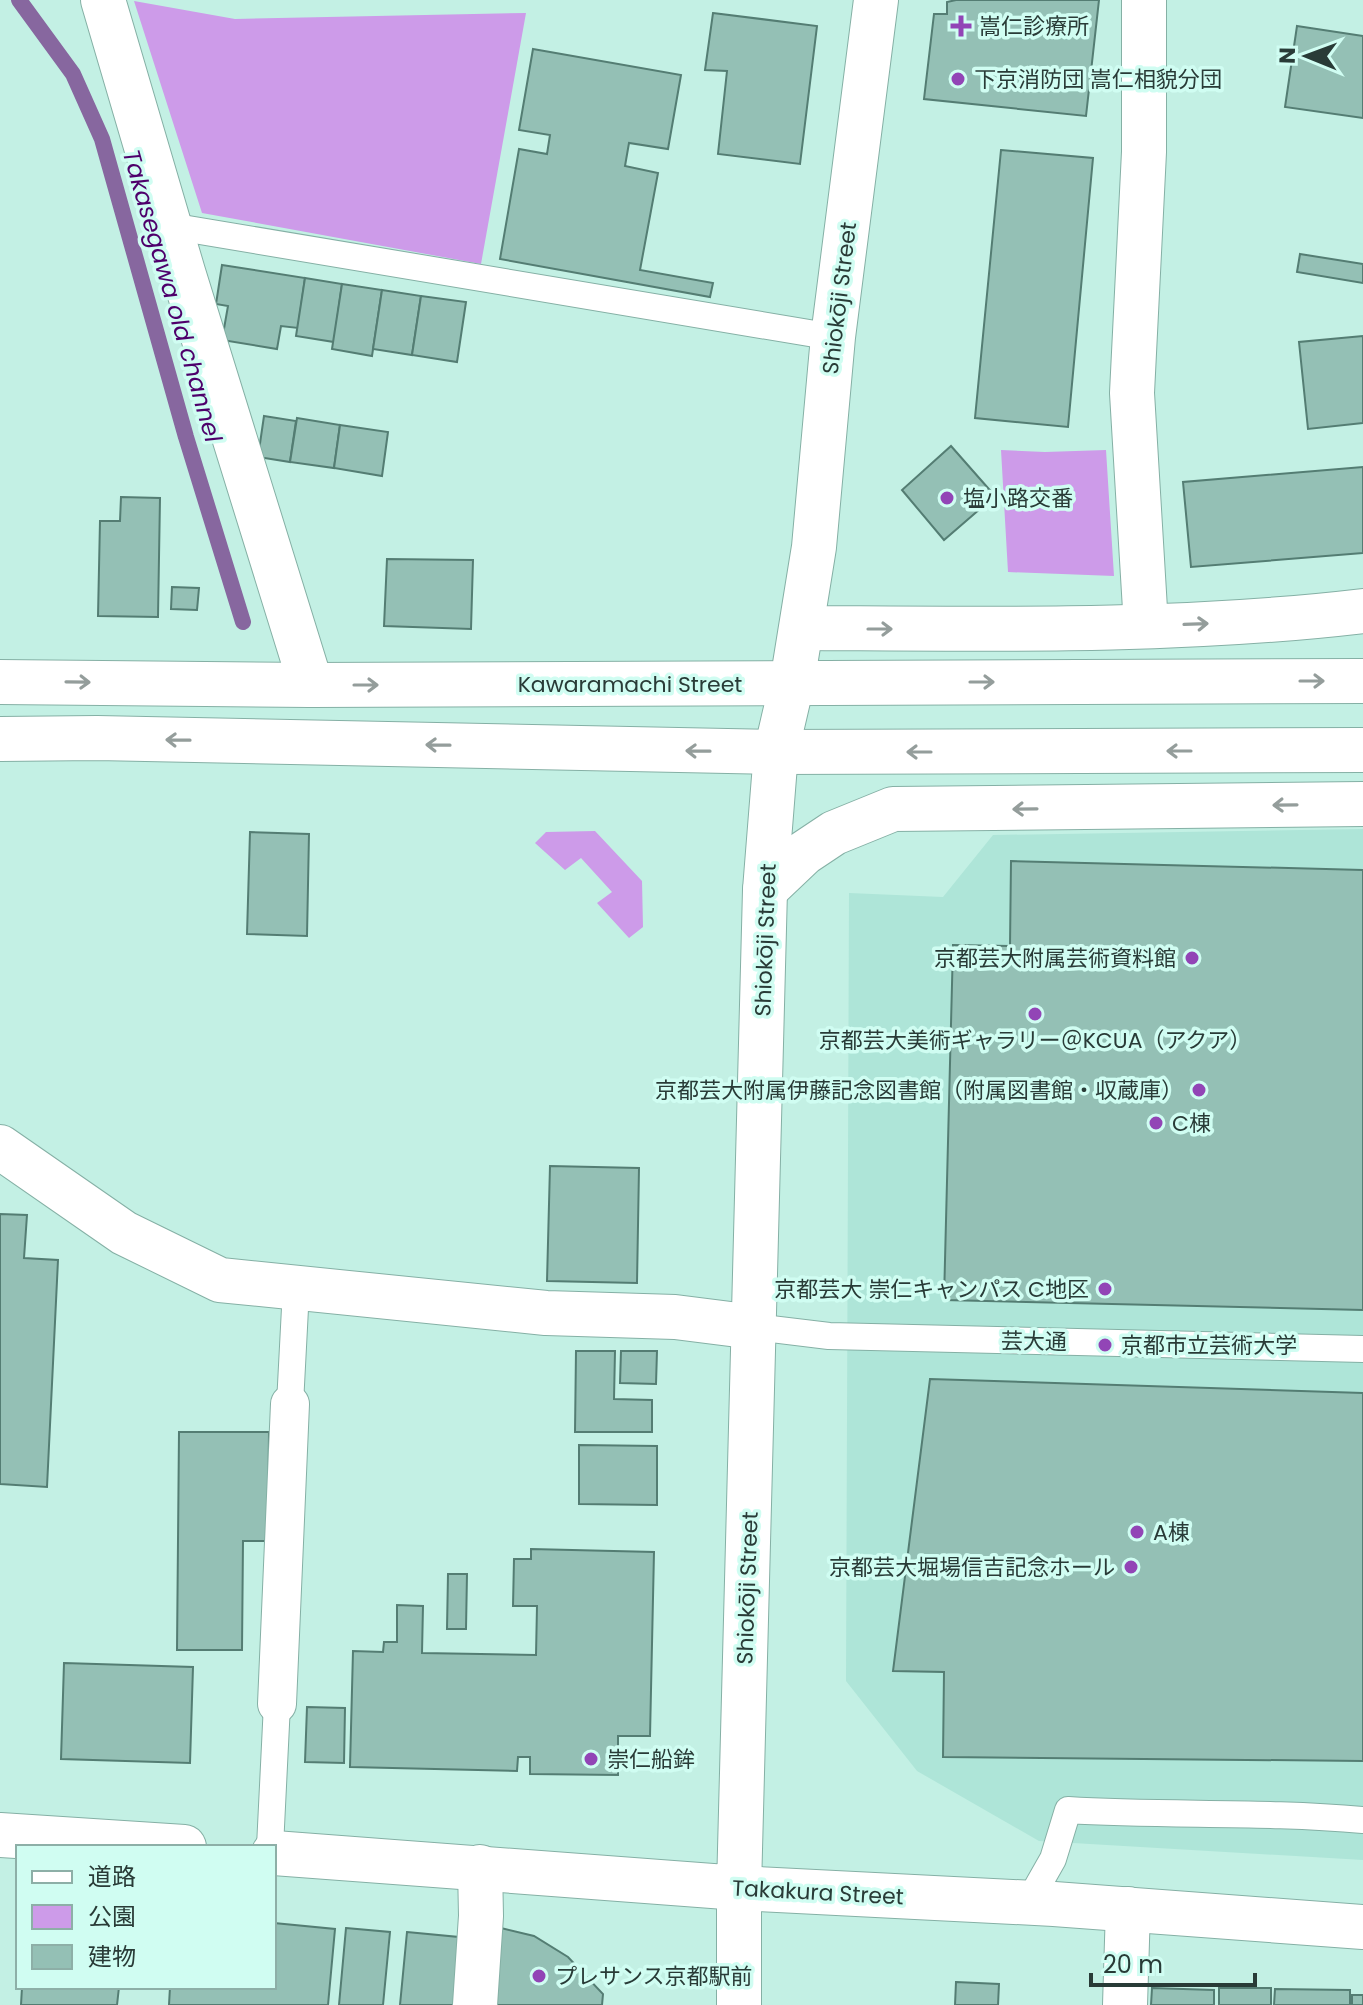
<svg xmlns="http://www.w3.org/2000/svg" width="1363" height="2005" viewBox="0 0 1363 2005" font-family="Poppins,'Noto Sans JP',sans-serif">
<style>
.built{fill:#aee5d8}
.green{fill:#cd9be9}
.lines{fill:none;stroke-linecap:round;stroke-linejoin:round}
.stream{stroke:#87679f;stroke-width:16}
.building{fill:#94c0b5;stroke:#547d73;stroke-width:2}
.service-casing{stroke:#85b0a5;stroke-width:28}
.pedestrian-casing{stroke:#85b0a5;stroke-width:40}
.minor-casing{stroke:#85b0a5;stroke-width:46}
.tertiary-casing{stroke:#85b0a5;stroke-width:46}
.secondary-casing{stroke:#85b0a5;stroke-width:46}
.trunk-casing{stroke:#85b0a5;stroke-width:46}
.service{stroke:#fff;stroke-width:26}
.pedestrian{stroke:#fff;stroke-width:38}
.minor{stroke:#fff;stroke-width:44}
.tertiary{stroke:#fff;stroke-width:44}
.secondary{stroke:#fff;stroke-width:44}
.trunk{stroke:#fff;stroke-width:44}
.oneway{stroke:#949d9b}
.poi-dot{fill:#9245b6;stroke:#d0fdf2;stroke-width:3}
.labels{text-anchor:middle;stroke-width:7;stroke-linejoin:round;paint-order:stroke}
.poi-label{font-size:22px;fill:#293b37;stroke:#d0fdf2;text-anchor:start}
.street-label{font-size:22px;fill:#293b37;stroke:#d0fdf2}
.water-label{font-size:24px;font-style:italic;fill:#4e006b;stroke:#d0fdf2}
</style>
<rect width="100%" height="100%" fill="#c3f0e4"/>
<!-- built -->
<polygon class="built" points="1363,829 1363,1860 1039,1841 917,1771 846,1681 849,893 943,897 993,835"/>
<!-- green -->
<g class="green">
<polygon points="134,1 235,19 526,13 481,264 202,213"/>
<polygon points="1001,450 1045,452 1106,450 1114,576 1008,572"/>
<polygon points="595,831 642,881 643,927 629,938 597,903 612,892 581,858 565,870 535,843 546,832"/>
</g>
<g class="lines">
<!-- stream -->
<polyline class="stream" points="19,0 73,74 102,139 186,437 243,622"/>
</g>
<!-- building -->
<g class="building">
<polygon points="956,0 1099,0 1086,116 924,99 934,14 947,14 947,2"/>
<polygon points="713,13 817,26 800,164 718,154 727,71 705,70"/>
<polygon points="1297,26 1363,36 1363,118 1285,107"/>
<polygon points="533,49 681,75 668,149 629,143 625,166 658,173 640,270 713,283 710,297 500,259 519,149 547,154 550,135 519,130"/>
<polygon points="1001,150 1093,158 1068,427 975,418"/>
<polygon points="1300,254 1363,264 1363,283 1297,272"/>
<polygon points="222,265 305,278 298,328 281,326 277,349 222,340 228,306 216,304"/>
<polygon points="305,278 342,284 334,342 296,336"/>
<polygon points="342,284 382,290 372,356 332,349"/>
<polygon points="382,290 421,296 412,355 373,349"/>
<polygon points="421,296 466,302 457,362 412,355"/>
<polygon points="1363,336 1363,423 1308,429 1299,342"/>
<polygon points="264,416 296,421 290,462 258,457"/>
<polygon points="297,418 340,425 334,468 290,462"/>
<polygon points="340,425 388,432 382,476 334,468"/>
<polygon points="951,446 995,496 944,540 902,490"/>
<polygon points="1363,467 1363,553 1191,567 1183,482"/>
<polygon points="121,497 160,498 158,617 98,616 100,521 120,521"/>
<polygon points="387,559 473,560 471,629 384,626"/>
<polygon points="172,587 199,588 197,610 171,609"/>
<polygon points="250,832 309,834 307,936 247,934"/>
<polygon points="1011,861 1363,870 1363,1310 944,1300 953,945 1010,946"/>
<polygon points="550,1166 639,1168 637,1283 547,1281"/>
<polygon points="0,1214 27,1215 24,1258 58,1260 47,1487 0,1484"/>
<polygon points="576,1351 615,1351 614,1399 652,1400 652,1432 575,1432"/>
<polygon points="621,1351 657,1351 656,1384 620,1383"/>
<polygon points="930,1379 1363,1393 1363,1761 943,1757 944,1672 893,1671"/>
<polygon points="179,1432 269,1432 268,1541 243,1541 242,1650 177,1650"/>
<polygon points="579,1445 657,1446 657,1505 579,1504"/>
<polygon points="531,1549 654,1552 650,1736 618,1736 618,1775 530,1774 530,1757 518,1757 517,1771 350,1767 353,1651 383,1652 384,1642 397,1642 397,1605 423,1606 422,1653 536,1655 537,1606 513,1606 514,1559 531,1559"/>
<polygon points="448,1574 467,1574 466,1629 447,1629"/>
<polygon points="64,1663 193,1667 190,1763 61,1759"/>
<polygon points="307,1707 345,1708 344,1763 305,1762"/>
<polygon points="274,1923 335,1929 328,2005 169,2005 170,1987 274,1987"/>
<polygon points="497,1927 534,1936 568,1957 603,1994 602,2005 489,2005"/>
<polygon points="346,1928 390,1932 383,2005 339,2005"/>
<polygon points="407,1932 469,1938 463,2005 400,2005"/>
<polygon points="956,1982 999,1984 998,2005 955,2005"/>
<polygon points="22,1987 119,1987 117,2005 21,2005"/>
<polygon points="1152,1988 1214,1990 1214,2005 1151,2005"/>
<rect x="1219" y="1988" width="52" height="17"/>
<polygon points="1275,1989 1350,1990 1350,2005 1274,2005"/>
<rect x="1352" y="1995" width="11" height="10"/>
</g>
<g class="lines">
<defs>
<g id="service">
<polyline points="170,226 833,337"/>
<polyline points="754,1327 829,1336 1363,1349"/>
<polyline points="290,1404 296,1289"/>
<polyline points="270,1847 277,1704"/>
<path d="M1028,1903L1053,1859L1068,1810C1166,1816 1265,1811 1363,1820"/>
</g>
<polyline id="pedestrian" points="277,1704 290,1404"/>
<g id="minor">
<polyline points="103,0 183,272 311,685"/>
<polyline points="1144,0 1144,152 1132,393 1146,626"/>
<path d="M802,628C989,629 1177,633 1363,611"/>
<polyline points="765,890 804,853 834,833 893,809 1363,804"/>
<polyline points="0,1147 124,1233 220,1280 546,1313 675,1317 754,1327"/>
<polyline points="475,2005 481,1916 480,1867"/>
<polyline points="1125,2005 1128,1909"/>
</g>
<g id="tertiary">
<polyline points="0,1835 184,1847"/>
<polyline points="274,1853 739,1888 765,890 776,752 792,683 814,547 833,337 876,0"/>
</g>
<polyline id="secondary" points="739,2005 739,1888 1054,1904 1363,1927"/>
<g id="trunk">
<polyline points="0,682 311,685 1363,681"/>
<polyline points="0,739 97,738 776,752 1363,750"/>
</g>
</defs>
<!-- service casing -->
<use href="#service" class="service-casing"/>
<!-- pedestrian casing -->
<use href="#pedestrian" class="pedestrian-casing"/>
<!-- minor casing -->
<use href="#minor" class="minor-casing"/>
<!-- tertiary casing -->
<use href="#tertiary" class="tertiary-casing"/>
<!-- secondary casing -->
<use href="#secondary" class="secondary-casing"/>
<!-- trunk casing -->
<use href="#trunk" class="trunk-casing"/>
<!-- service -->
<use href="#service" class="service"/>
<!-- pedestrian -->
<use href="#pedestrian" class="pedestrian"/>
<!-- minor -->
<use href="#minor" class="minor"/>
<!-- tertiary -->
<use href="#tertiary" class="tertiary"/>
<!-- secondary -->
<use href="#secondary" class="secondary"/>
<!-- trunk -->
<use href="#trunk" class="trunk"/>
</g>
<!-- one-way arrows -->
<defs><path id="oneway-shaft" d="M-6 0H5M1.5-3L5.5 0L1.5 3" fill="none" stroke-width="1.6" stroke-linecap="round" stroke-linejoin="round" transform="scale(2)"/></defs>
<g class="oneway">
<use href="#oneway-shaft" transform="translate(1196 624) rotate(-2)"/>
<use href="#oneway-shaft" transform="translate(880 629)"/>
<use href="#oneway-shaft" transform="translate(1312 681)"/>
<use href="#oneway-shaft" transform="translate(78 682) rotate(1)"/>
<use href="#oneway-shaft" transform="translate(982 682)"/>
<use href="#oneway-shaft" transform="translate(366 685)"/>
<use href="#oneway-shaft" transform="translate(178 740) rotate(-179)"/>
<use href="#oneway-shaft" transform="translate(438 745) rotate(-179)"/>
<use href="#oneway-shaft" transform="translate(698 751) rotate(-179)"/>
<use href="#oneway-shaft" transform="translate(1179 751) rotate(180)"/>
<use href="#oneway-shaft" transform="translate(919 752) rotate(180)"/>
<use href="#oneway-shaft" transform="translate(1285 805) rotate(179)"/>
<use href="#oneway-shaft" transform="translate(1025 809) rotate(179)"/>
</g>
<!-- markers -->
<g class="poi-dot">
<path d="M957 14h8v8h8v8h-8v8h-8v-8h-8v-8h8z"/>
<circle cx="958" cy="79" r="8"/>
<circle cx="947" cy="498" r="8"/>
<circle cx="1192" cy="958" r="8"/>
<circle cx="1035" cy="1014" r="8"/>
<circle cx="1199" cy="1090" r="8"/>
<circle cx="1156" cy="1123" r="8"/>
<circle cx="1105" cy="1289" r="8"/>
<circle cx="1105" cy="1345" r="8"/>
<circle cx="1137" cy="1532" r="8"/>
<circle cx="1131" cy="1567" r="8"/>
<circle cx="591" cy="1759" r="8"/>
<circle cx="539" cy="1976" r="8"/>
</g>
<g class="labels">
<!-- poi labels -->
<g class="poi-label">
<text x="979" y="34">嵩仁診療所</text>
<text x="974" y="87">下京消防団 嵩仁相貌分団</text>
<text x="963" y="506">塩小路交番</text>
<text x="1176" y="966" text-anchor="end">京都芸大附属芸術資料館</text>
<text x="1035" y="1048" text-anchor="middle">京都芸大美術ギャラリー＠KCUA（アクア）</text>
<text x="1183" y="1098" text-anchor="end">京都芸大附属伊藤記念図書館（附属図書館・収蔵庫）</text>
<text x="1172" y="1131">C棟</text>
<text x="1089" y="1297" text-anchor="end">京都芸大 崇仁キャンパス C地区</text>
<text x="1121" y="1353">京都市立芸術大学</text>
<text x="1153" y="1540">A棟</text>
<text x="1115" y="1575" text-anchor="end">京都芸大堀場信吉記念ホール</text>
<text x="607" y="1767">崇仁船鉾</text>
<text x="555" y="1984">プレサンス京都駅前</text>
</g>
<!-- street labels -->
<g class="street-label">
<text transform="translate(839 298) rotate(-83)" y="8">Shiokōji Street</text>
<text x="630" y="692">Kawaramachi Street</text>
<text transform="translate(765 940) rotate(-88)" y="8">Shiokōji Street</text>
<text transform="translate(1034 1341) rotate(1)" y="8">芸大通</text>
<text transform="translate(747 1588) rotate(-88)" y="8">Shiokōji Street</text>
<text transform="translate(818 1892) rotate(3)" y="8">Takakura Street</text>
</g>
<!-- water labels -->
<g class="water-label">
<text transform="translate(172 296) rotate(74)" y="8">Takasegawa old channel</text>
</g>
</g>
<!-- legend -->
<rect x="16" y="1845" width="260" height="144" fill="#d0fdf2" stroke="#8dafa7" stroke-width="2"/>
<rect x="32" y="1871" width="40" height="12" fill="#ffffff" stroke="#8dafa7" stroke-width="2"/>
<text x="88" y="1885" font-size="24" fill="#293b37">道路</text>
<rect x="32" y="1905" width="40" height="24" fill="#cd9be9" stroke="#8dafa7" stroke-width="2"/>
<text x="88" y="1925" font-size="24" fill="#293b37">公園</text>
<rect x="32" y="1945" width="40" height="24" fill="#94c0b5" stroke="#8dafa7" stroke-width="2"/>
<text x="88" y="1965" font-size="24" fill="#293b37">建物</text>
<!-- north arrow -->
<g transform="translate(1307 56) rotate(271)" stroke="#d0fdf2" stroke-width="6" paint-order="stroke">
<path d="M0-6L14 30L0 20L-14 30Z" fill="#293b37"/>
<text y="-12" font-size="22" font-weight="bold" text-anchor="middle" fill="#293b37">N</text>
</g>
<!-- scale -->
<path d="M1091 1973v12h164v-12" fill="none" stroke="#293b37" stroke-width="4"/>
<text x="1103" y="1973" font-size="24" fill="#293b37" stroke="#d0fdf2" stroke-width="6" paint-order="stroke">20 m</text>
</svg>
